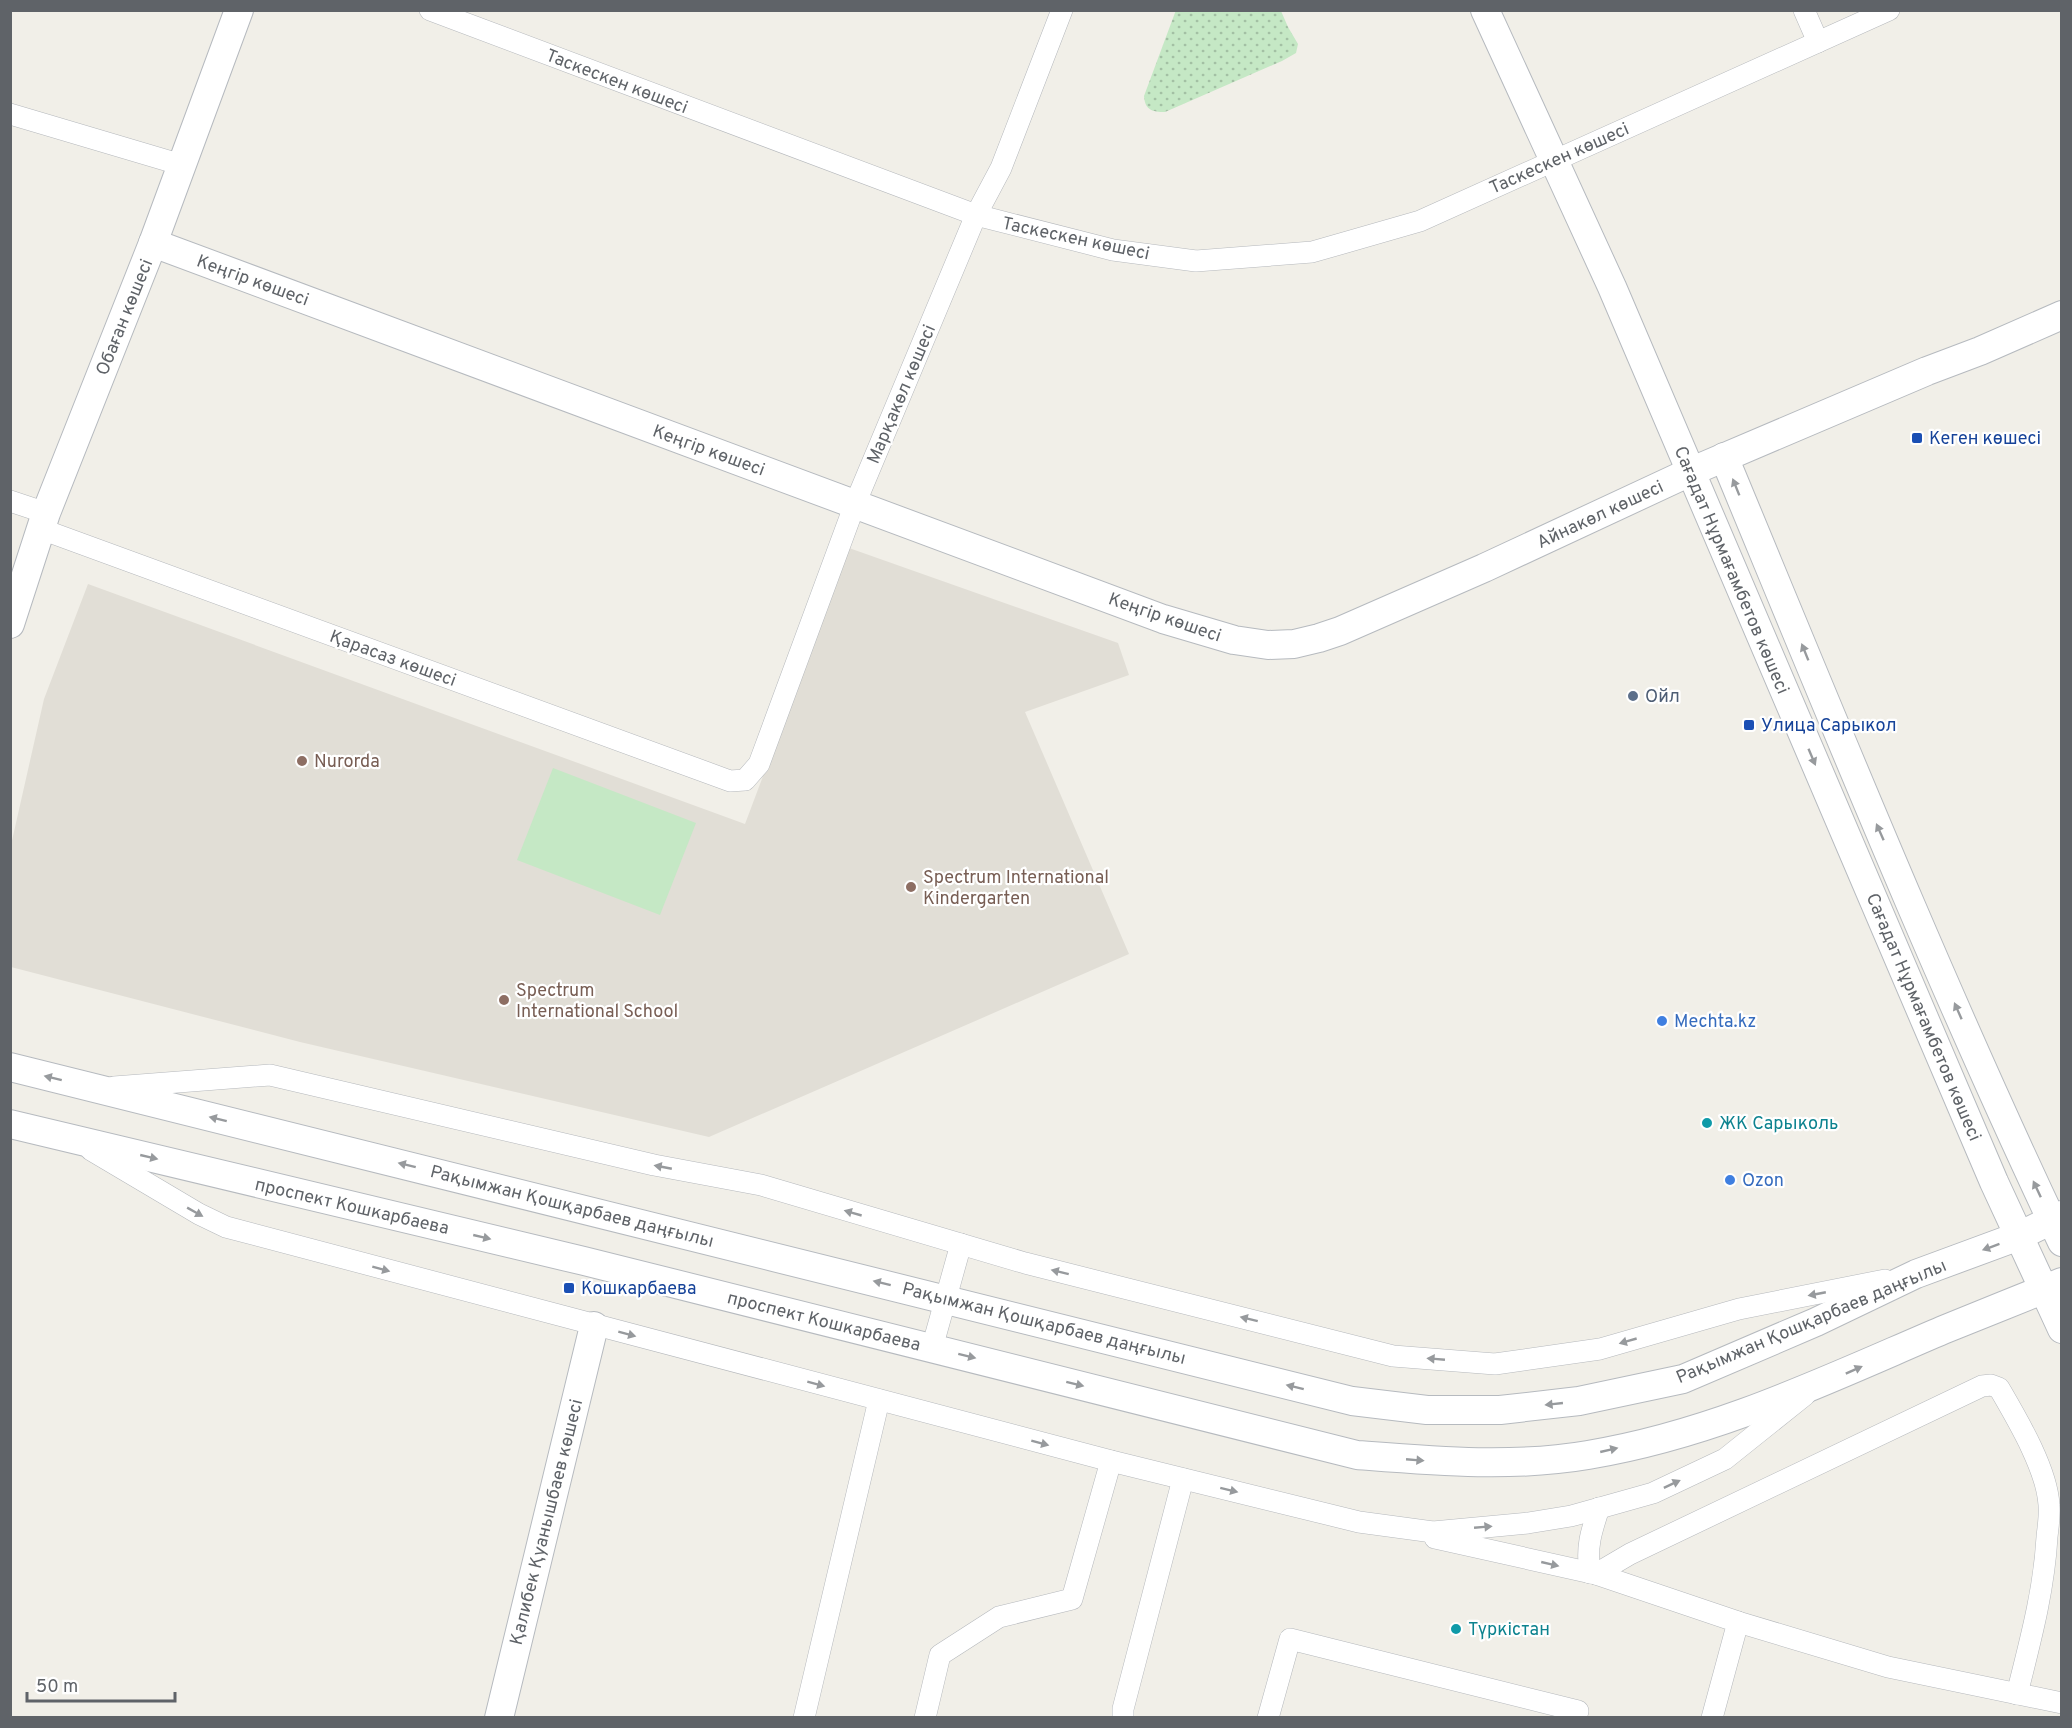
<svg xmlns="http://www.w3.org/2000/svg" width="2072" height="1728" viewBox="0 0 2072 1728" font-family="Overpass,sans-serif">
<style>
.education{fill:#e1ded6}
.grass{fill:url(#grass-dots)}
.park{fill:#c5e8c5}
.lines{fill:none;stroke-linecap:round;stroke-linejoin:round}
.street-casing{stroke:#b5b8bc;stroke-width:22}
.secondary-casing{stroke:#b6babf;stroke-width:30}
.street{stroke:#fff;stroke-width:21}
.secondary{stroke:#fff;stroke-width:28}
.oneway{fill:#979a9d}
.transit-dot{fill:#1a4fb4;stroke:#fff;stroke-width:2}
.service-dot{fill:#5c6f8a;stroke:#fff;stroke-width:2}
.education-dot{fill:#8d6e63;stroke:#fff;stroke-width:2}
.shop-dot{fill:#3f7fe0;stroke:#fff;stroke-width:2}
.culture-dot{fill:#0f9aa8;stroke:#fff;stroke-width:2}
.labels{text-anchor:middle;stroke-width:4.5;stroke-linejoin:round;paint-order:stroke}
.street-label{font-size:18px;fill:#5f6368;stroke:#fff}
.transit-label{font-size:18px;fill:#164399;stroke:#fff;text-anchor:start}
.service-label{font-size:18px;fill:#4e5e75;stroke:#fff;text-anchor:start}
.education-label{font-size:18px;fill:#785e54;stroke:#fff;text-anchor:start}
.shop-label{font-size:18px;fill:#366cbe;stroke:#fff;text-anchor:start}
.culture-label{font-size:18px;fill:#0d838f;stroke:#fff;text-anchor:start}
</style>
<defs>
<pattern id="grass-dots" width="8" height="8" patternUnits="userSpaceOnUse" patternTransform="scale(1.5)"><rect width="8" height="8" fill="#c5e8c5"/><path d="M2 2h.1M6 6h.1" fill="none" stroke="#a3c0a4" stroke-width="1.8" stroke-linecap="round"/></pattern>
</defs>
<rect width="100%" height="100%" fill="#f1efe8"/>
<!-- education -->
<polygon class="education" points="849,548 1118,643 1129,675 1025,712 1129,954 709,1137 300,1042 11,967 11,845 44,699 88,584 745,824"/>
<!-- grass -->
<path class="grass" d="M1176,10L1281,11L1288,27L1298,44L1296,53L1282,61L1165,112C1152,112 1145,110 1144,96Z"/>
<!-- park -->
<polygon class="park" points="553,768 696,823 660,915 517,860"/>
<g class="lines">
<defs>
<g id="street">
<polyline points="430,10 976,215 1113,250 1196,261 1312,252 1420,221 1889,10"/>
<polyline points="1804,10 1818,42"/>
<polyline points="10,114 182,165"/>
<polyline points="10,501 46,513"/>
<polyline points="41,529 730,781 745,780 759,764 855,504 976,215 1001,168 1062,10"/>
<polyline points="114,1087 270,1075 654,1165 761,1185 1025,1263 1393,1356 1495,1364 1600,1349 1739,1309 1885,1280"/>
<polyline points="91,1150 199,1214 226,1227 1111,1461 1359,1522 1433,1532 1528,1523 1571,1516 1653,1493 1725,1459 1805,1395"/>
<polyline points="932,1348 961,1244"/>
<polyline points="1435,1538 1596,1574 1738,1622 1712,1718"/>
<path d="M1590,1573C1586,1547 1591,1532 1599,1508"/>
<path d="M1596,1574L1630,1554L1982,1386L1991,1385L1999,1388C2017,1419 2047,1469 2049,1505C2050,1516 2048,1527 2047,1537C2044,1591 2030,1642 2017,1694"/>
<polyline points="1738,1622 1888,1667 2062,1703"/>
<polyline points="804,1718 879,1400"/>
<polyline points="925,1718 940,1655 999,1617 1072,1599 1111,1461"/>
<polyline points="1123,1718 1123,1709 1183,1479"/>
<polyline points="1268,1718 1290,1639 1578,1711 1576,1718"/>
</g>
<g id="secondary">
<polyline points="1485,10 1612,287 1994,1182 2062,1329"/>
<polyline points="153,243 1163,619 1234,640 1268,645 1294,644 1319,638 1340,631 1484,568 1690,472 1927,371 1980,351 2062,315"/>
<path d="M1724,457C1833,720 1940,985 2062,1242"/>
<polyline points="10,624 46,513 153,243 239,10"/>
<polyline points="10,1067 1352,1401 1427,1410 1500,1410 1579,1401 1683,1379 1816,1322 1916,1274 2019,1236 2062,1215"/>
<path d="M10,1124L584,1261L1357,1455C1434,1461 1512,1468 1588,1455C1715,1434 1826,1380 1943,1330C1983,1314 2022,1298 2062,1282"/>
<polyline points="499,1718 594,1326"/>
</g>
</defs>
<!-- street casing -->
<use href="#street" class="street-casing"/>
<!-- secondary casing -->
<use href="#secondary" class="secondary-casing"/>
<!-- street -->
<use href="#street" class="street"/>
<!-- secondary -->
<use href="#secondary" class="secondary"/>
</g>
<!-- one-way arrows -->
<defs><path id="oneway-solid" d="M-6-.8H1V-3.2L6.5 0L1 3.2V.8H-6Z" transform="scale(1.5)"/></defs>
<g class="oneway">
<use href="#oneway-solid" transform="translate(1736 487) rotate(-112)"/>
<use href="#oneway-solid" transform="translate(1805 652) rotate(-112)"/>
<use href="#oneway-solid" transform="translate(1812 757) rotate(67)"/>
<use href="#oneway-solid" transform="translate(1880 832) rotate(-114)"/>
<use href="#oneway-solid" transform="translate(1958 1011) rotate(-114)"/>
<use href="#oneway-solid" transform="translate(53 1078) rotate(-166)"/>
<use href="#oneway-solid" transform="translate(218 1119) rotate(-166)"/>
<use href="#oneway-solid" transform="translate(149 1157) rotate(13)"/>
<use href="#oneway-solid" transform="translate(407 1165) rotate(-166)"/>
<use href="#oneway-solid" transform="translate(663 1167) rotate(-169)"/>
<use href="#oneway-solid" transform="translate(2037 1189) rotate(-115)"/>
<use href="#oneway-solid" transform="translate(195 1212) rotate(29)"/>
<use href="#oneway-solid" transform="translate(853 1213) rotate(-164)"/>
<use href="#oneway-solid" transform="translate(482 1237) rotate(13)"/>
<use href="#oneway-solid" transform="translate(1991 1247) rotate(160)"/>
<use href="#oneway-solid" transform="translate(381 1269) rotate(15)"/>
<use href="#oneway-solid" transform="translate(1060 1272) rotate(-166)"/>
<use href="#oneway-solid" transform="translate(882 1283) rotate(-166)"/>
<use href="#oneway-solid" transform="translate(1817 1294) rotate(169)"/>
<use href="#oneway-solid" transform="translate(1249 1319) rotate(-166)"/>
<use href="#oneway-solid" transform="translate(627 1334) rotate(15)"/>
<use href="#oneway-solid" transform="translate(1628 1341) rotate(164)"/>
<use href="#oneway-solid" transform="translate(967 1356) rotate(14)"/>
<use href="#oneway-solid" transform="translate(1436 1359) rotate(-175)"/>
<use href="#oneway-solid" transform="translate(1854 1370) rotate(-24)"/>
<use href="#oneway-solid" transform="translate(816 1384) rotate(15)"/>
<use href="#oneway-solid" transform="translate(1075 1384) rotate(14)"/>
<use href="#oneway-solid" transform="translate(1295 1387) rotate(-166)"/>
<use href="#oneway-solid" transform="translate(1554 1404) rotate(174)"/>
<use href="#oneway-solid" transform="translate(1040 1443) rotate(15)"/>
<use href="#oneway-solid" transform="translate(1609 1450) rotate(-13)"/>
<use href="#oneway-solid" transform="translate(1415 1460) rotate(5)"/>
<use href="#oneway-solid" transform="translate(1672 1484) rotate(-25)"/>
<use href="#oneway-solid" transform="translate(1229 1490) rotate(14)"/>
<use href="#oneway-solid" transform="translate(1483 1527) rotate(-5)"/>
<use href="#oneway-solid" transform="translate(1550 1564) rotate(13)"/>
</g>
<!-- markers -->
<g class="transit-dot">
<rect x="1911" y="432" width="12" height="12" rx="3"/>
<rect x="1743" y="719" width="12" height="12" rx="3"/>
<rect x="563" y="1282" width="12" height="12" rx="3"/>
</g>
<circle class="service-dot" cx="1633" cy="696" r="6"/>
<g class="education-dot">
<circle cx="302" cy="761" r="6"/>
<circle cx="911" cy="887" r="6"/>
<circle cx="504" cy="1000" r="6"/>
</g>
<g class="shop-dot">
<circle cx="1662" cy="1021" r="6"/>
<circle cx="1730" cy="1180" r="6"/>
</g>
<g class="culture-dot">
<circle cx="1707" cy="1123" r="6"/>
<circle cx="1456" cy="1629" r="6"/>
</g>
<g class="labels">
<!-- street labels -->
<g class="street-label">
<text transform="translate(617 81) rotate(21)" y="6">Таскескен көшесі</text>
<text transform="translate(1559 158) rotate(-24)" y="6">Таскескен көшесі</text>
<text transform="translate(1076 238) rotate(12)" y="6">Таскескен көшесі</text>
<text transform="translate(253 280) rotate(20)" y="6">Кеңгір көшесі</text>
<text transform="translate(124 317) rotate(-68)" y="6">Обаған көшесі</text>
<text transform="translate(901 394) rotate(-67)" y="6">Марқакөл көшесі</text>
<text transform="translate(709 450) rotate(20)" y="6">Кеңгір көшесі</text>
<text transform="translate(1600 514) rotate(-25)" y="6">Айнакөл көшесі</text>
<text transform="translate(1732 570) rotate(67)" y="6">Сағадат Нұрмағамбетов көшесі</text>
<text transform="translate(1165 617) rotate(19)" y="6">Кеңгір көшесі</text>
<text transform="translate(393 658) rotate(20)" y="6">Қарасаз көшесі</text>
<text transform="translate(1924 1017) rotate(67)" y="6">Сағадат Нұрмағамбетов көшесі</text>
<text transform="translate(352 1206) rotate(13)" y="6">проспект Кошкарбаева</text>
<text transform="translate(572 1206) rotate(14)" y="6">Рақымжан Қошқарбаев даңғылы</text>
<text transform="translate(824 1321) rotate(14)" y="6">проспект Кошкарбаева</text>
<text transform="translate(1811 1321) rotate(-23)" y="6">Рақымжан Қошқарбаев даңғылы</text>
<text transform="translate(1044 1323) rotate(14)" y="6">Рақымжан Қошқарбаев даңғылы</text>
<text transform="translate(546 1522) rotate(-76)" y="6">Қалибек Қуанышбаев көшесі</text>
</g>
<!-- transit labels -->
<g class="transit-label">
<text x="1929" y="444">Кеген көшесі</text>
<text x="1761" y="731">Улица Сарыкол</text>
<text x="581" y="1294">Кошкарбаева</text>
</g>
<!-- service labels -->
<g class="service-label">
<text x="1645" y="702">Ойл</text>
</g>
<!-- education labels -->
<g class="education-label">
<text x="314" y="767">Nurorda</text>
<text x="923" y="883">Spectrum International<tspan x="923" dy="21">Kindergarten</tspan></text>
<text x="516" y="996">Spectrum<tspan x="516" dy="21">International School</tspan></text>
</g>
<!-- shop labels -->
<g class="shop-label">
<text x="1674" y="1027">Mechta.kz</text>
<text x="1742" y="1186">Ozon</text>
</g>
<!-- culture labels -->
<g class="culture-label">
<text x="1719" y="1129">ЖК Сарыколь</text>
<text x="1468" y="1635">Түркістан</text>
</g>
</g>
<!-- border -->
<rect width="2072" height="1728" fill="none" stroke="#5f6368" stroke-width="24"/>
<!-- scale -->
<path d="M27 1692v9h148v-9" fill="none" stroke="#5f6368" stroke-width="3"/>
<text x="36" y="1692" font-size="18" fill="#5f6368" stroke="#ffffff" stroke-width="4.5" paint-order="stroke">50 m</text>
</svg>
